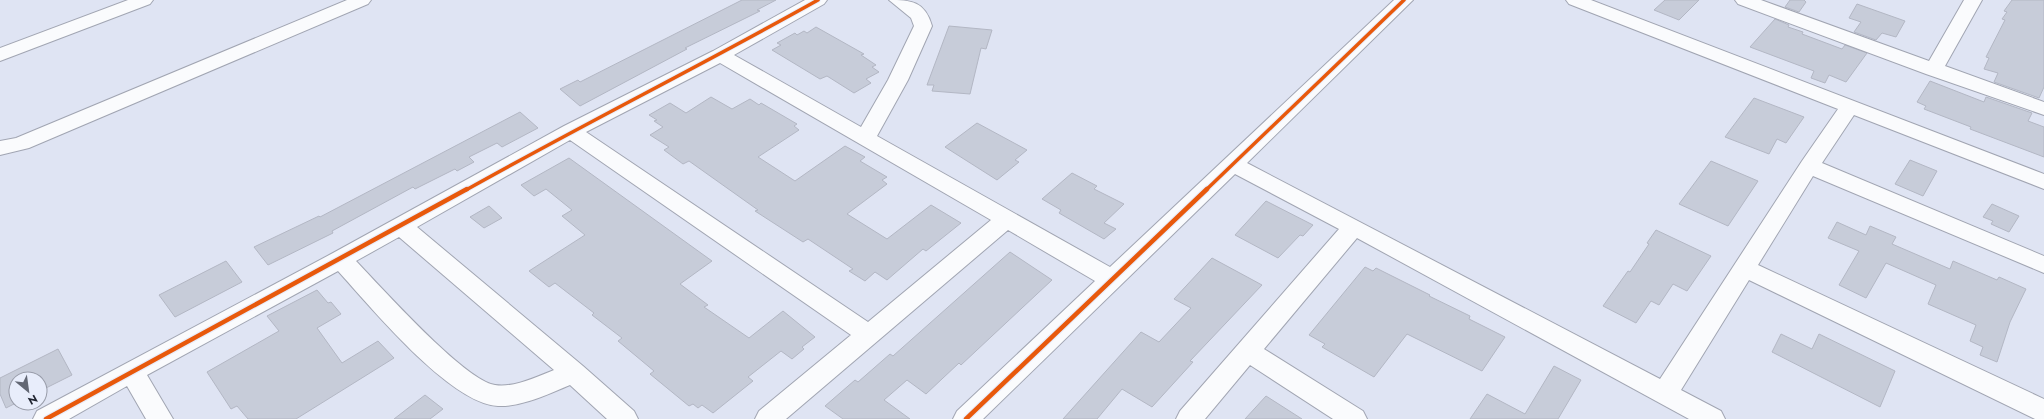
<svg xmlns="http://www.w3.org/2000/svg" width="2044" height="419" viewBox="0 0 2044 419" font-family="Jost,sans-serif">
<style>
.building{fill:#c7ccd9;stroke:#b3b7c4}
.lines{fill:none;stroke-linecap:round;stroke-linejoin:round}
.street-casing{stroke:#a1a5b2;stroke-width:2}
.street{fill:#fafbfd;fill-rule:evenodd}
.cycleway-far1-casing{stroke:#e8edfb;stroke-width:5.5}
.cycleway-casing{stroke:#e8edfb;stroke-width:7}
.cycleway-far1{stroke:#e8590c;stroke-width:3.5}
.cycleway{stroke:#e8590c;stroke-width:4.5}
</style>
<rect width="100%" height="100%" fill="#dfe4f3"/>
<!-- building -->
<g class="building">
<polygon points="742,0 776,0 757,10 760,11 685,48 687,49 580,106 560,89 578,80 580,82"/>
<polygon points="1665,0 1699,0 1679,20 1654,10"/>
<polygon points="1790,0 1804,0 1806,2 1799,12 1785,7"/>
<polygon points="2012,0 2044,0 2044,87 2039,98 1994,82 1998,73 1984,69 1989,58 1986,57 2005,20 2002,19 2007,12 2004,11"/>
<polygon points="1857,4 1905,21 1896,37 1882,33 1876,40 1854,32 1861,22 1849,18"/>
<polygon points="1775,19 1789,25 1788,27 1803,32 1802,34 1842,49 1845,45 1867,53 1846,82 1829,75 1825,83 1811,78 1814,71 1750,47"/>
<polygon points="949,26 992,30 986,49 981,48 970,94 932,91 934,85 927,85"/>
<polygon points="816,27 864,54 861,55 876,65 872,67 879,72 866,79 871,83 854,93 827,76 820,79 772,50 781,45 777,43 795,33 797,35 804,31 807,33"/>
<polygon points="1930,81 1984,102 1986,97 2032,113 2028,121 2044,127 2044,157 1970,129 1971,127 1924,109 1926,106 1917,102"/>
<polygon points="711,97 732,109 750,99 759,105 761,103 797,124 794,126 799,130 758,157 795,181 845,146 865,157 860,161 887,177 882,180 887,184 847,214 887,239 931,205 961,223 926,251 923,249 887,280 875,272 865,281 849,271 853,269 808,239 803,242 755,211 758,210 689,161 683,164 664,150 669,147 650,135 663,127 654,121 657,120 649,115 670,103 686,113"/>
<polygon points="1754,98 1804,117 1786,143 1777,139 1769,154 1725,137"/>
<polygon points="520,112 538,128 502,147 497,143 469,157 474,162 457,171 455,169 415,189 413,187 332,231 333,233 268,265 254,247 319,216 320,217"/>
<polygon points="977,123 1027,150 1015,160 1019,162 997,180 945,147"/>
<polygon points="569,158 712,261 680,284 708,305 704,307 749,338 783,311 815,337 802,347 804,349 792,359 781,351 748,377 753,381 713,413 702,405 698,408 693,404 689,406 650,374 654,371 618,341 622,338 592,315 594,313 555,283 549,287 529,271 585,235 562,216 572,210 546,189 534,196 521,185"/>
<polygon points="1910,160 1937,171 1923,196 1895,184"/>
<polygon points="1711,161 1758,181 1728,226 1679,204"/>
<polygon points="1072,173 1097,186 1094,189 1124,204 1104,223 1116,229 1104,239 1059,213 1061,210 1042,199"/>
<polygon points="1266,201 1313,225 1303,236 1300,235 1278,258 1235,235"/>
<polygon points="1992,204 2019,216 2009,232 1991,224 1993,221 1983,217"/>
<polygon points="489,206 502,218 484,228 470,217"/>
<polygon points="1837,222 1866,235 1870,226 1896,237 1892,244 1950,269 1953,261 1997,280 1999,277 2026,289 2010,322 1997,362 1980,355 1983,347 1970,341 1976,325 1928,304 1936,285 1886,263 1866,298 1839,285 1859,251 1828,238"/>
<polygon points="1656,230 1711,256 1687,291 1673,284 1659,305 1651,301 1636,323 1603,306 1628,271 1630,272 1649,244 1647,243"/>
<polygon points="1010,252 1052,280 961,365 959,363 926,394 907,380 884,400 910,419 843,419 825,406 855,380 858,382 890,354 893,356"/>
<polygon points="1212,258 1262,285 1190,361 1193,362 1152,407 1122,389 1097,419 1063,419 1141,332 1159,342 1191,308 1174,299"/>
<polygon points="226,261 242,282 175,317 159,295"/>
<polygon points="1365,267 1373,271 1376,268 1430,295 1429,296 1470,316 1469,319 1505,337 1482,371 1407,334 1374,377 1322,347 1325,344 1309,335"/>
<polygon points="317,290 328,303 331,302 341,314 317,328 342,363 378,341 394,358 296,419 248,419 237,406 231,409 207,372 279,331 267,316"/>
<polygon points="1781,334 1812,349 1819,334 1895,371 1880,407 1772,352"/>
<polygon points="58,349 72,375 40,391 40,379 16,379 16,403 6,408 0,394 0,378"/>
<polygon points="1554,366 1581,380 1558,419 1470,419 1487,394 1525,414"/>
<polygon points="425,395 443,409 430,419 394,419"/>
<polygon points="1266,396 1302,419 1245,419"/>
</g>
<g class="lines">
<defs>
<g id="street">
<polygon points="128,0 153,0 150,4 0,61 0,48"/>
<polygon points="347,0 371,0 368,4 29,148 0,155 0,141 16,138"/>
<path d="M805,0H827L824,4L734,55L861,127L888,80L914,26L911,18L889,0C911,0 925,1 932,26L908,80L877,136L1110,267L1394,0H1413L1247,163L1660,379L1802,161L1838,109L1569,4L1566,0H1591L2044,174V189L1854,115L1822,163L2044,256V273L1813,176L1758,265L2044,399V419H2035L1749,280L1681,390L1721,411L1725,419H1689L1357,238L1264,349L1363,411L1367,419H1333L1250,365L1205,419H1176L1180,411L1339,229L1235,174L983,419H953L957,411L1095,281L1008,230L786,419H755L759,411L851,335L570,140L417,227L583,366L634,411L638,419H607L570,385C548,394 522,407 498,406C450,404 370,306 338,271L147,375L173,419H146L127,386L69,419H33L37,411L333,253L564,126L713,51ZM720,63L991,220L868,322L586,132ZM399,237L554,370C536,377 514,388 495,385C465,381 380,286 356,261Z"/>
<polygon points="1735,0 1761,0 1929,61 1964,0 1982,0 1945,66 2044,102 2044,115 1926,74 1738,4"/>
</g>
</defs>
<!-- street casing -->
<use href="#street" class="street-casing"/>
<!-- street -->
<use href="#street" class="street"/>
<defs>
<g id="cycleway-far1">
<path d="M466,190C582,125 702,65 818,0"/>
<polyline points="1206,190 1404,0"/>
</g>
<g id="cycleway">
<polyline points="46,419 467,189"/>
<polyline points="966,419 1207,189"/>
</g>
</defs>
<!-- cycleway-far1 casing -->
<use href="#cycleway-far1" class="cycleway-far1-casing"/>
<!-- cycleway casing -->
<use href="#cycleway" class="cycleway-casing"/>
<!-- cycleway-far1 -->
<use href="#cycleway-far1" class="cycleway-far1"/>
<!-- cycleway -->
<use href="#cycleway" class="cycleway"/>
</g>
<!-- north arrow -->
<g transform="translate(28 391) rotate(151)"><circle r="19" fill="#e8edfb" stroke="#989ca9"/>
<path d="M0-3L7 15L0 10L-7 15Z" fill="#626774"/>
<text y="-6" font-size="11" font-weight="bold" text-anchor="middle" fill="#1f232f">N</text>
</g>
</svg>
